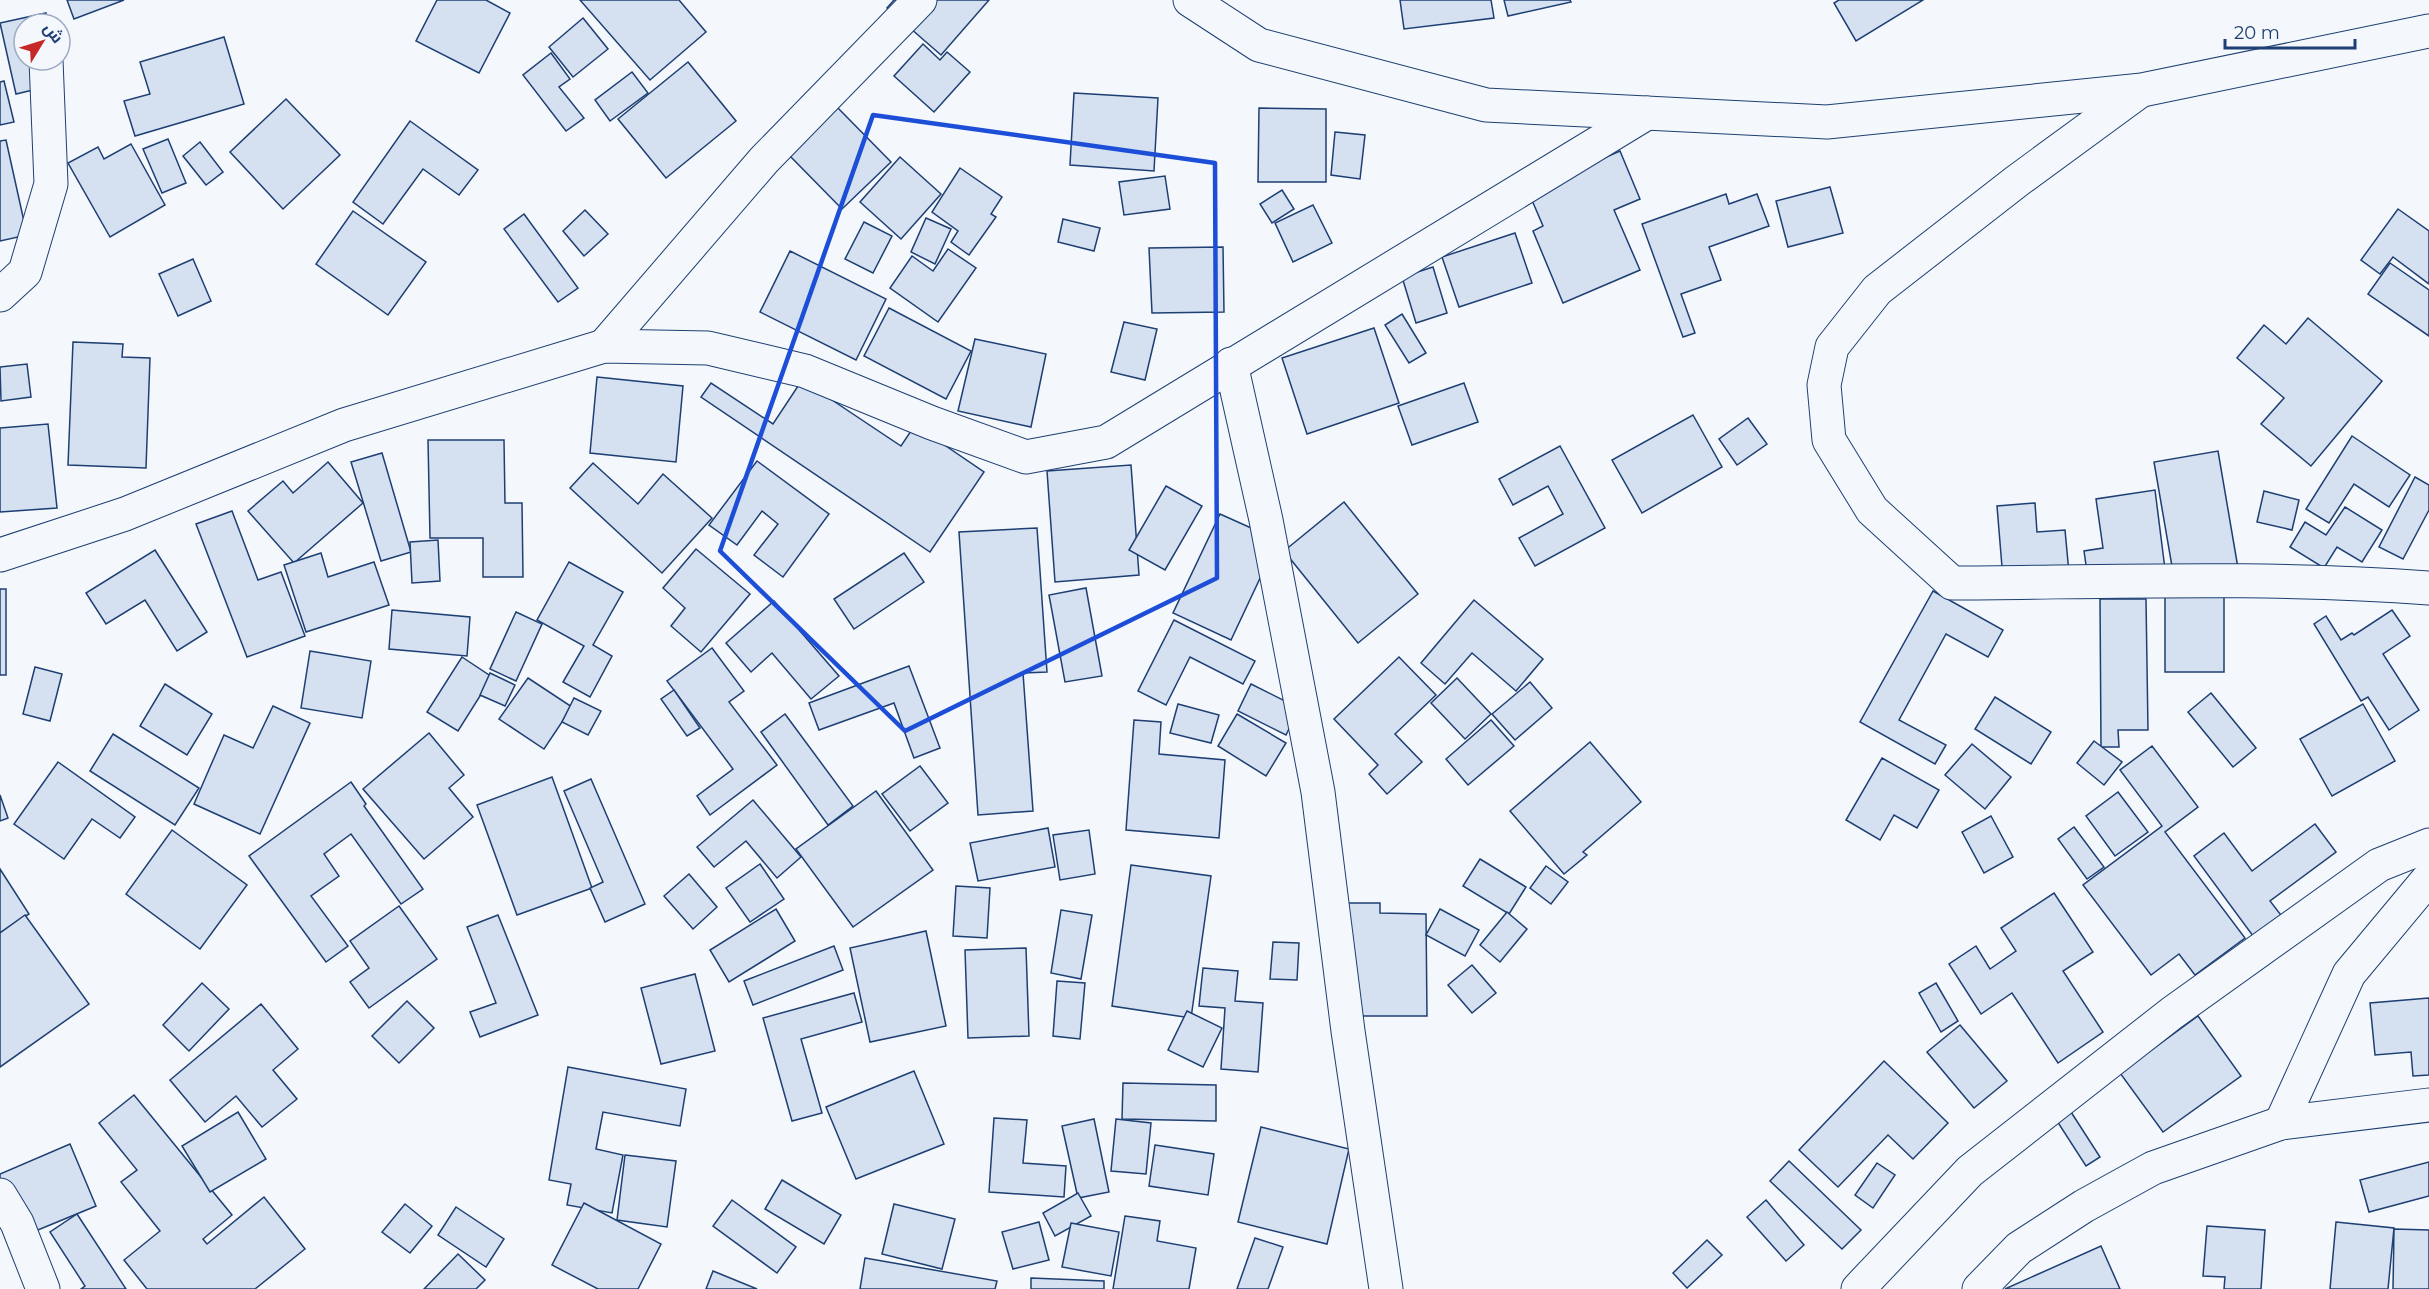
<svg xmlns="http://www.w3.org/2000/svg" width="2429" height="1289" viewBox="0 0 2429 1289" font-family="Montserrat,Cairo,sans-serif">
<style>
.building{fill:#d5e0f0;stroke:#1d3f73;stroke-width:1.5}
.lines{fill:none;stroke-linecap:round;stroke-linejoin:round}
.minor-casing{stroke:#1d3f73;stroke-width:35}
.major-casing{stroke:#1d3f73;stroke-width:35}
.minor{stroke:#f4f7fb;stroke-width:33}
.major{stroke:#f4f7fb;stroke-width:33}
.marked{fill:none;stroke:#1d4ed8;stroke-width:4.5;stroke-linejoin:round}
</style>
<rect width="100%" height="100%" fill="#f4f7fb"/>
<!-- building -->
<g class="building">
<polygon points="67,0 124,0 74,19"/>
<polygon points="437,0 486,0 510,13 479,73 416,41"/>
<polygon points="580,0 679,0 706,32 650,80"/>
<polygon points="894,0 989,0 941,55 887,8"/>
<polygon points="1400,0 1491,0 1494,18 1404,29"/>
<polygon points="1504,0 1570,0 1571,2 1508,16"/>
<polygon points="1839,0 1923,0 1856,41 1834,3"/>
<polygon points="46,13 48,24 24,24 24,60 56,60 62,83 16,94 0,23"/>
<polygon points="583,18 608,49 573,77 549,47"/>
<polygon points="224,37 244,104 135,136 124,101 150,94 140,62"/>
<polygon points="923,44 940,60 947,52 970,72 934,112 894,76"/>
<polygon points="551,53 570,79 559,87 584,118 566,131 523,75"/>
<polygon points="688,62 736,121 666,178 618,119"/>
<polygon points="632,72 648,93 610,121 595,100"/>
<polygon points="4,81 14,122 0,125 0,82"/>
<polygon points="1074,93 1158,98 1154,171 1070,165"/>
<polygon points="286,99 340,155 283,209 230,152"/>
<polygon points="836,106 891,162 842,209 788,154"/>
<polygon points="1259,108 1326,109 1326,182 1258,182"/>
<polygon points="410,121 478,170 459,195 423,169 383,224 353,202"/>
<polygon points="1335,132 1365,135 1360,179 1331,175"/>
<polygon points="168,139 186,183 162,193 143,149"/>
<polygon points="6,140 27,235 0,241 0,141"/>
<polygon points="200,142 223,172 206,185 183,156"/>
<polygon points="131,144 165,205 110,237 68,163 98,147 104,159"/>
<polygon points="1620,151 1640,199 1614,210 1640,270 1563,303 1533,231 1543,226 1528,191"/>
<polygon points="900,157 941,194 901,239 860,202"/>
<polygon points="960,168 1002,197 991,214 996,217 969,255 951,242 958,231 932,212"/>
<polygon points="1165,176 1170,209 1124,215 1119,182"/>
<polygon points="1830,187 1843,233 1788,247 1776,201"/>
<polygon points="1282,190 1294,209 1272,223 1260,204"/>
<polygon points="1726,194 1729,204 1757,194 1769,226 1709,247 1721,280 1681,294 1695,333 1683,337 1642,224"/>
<polygon points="1313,205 1332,243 1293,262 1275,223"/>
<polygon points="2398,209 2429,231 2429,284 2393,257 2380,274 2361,260"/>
<polygon points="585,210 608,234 584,256 563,231"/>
<polygon points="353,211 426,262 388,315 316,264"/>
<polygon points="524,214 578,288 558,302 504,229"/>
<polygon points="926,218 951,229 935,264 911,252"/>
<polygon points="1063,219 1100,228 1094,251 1058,242"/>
<polygon points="864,222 892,236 873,273 845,259"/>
<polygon points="1515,233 1532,283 1459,307 1442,257"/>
<polygon points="1223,247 1224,312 1152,313 1149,248"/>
<polygon points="948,249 976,268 938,322 890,288 912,256 933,271"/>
<polygon points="790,251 886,299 856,360 760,312"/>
<polygon points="193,259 211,301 178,316 159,274"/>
<polygon points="2390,263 2429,290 2429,336 2368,294"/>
<polygon points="1433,267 1447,313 1416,323 1402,277"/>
<polygon points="889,308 971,351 946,399 864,356"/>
<polygon points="1402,314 1426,353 1409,363 1385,325"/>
<polygon points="2308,318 2382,381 2311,466 2261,424 2284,398 2237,358 2264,325 2286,344"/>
<polygon points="1124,322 1157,329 1145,380 1111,372"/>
<polygon points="1374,328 1399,403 1307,434 1282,358"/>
<polygon points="975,339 1046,354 1031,427 958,411"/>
<polygon points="73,342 123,344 122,357 150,358 146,468 68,465"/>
<polygon points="27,364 31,397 1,401 0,367"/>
<polygon points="597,377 683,386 676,462 590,453"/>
<polygon points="802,380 901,446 915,425 984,472 930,552 701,397 711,383 773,424"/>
<polygon points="1464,383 1478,422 1412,445 1398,406"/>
<polygon points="1693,415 1722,467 1642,513 1612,460"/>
<polygon points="1748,418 1767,444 1737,465 1719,439"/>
<polygon points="48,424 57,508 0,512 0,428"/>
<polygon points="2352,436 2410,475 2389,507 2354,484 2329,523 2306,509"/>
<polygon points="428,440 504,440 505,503 522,503 523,577 483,577 483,538 430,538"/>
<polygon points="1560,446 1605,528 1535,566 1519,538 1563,514 1548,486 1513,505 1499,479"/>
<polygon points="2218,451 2238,568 2174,578 2154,462"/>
<polygon points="382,453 411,552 381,561 351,462"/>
<polygon points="757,461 829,514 783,577 754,555 778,524 762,511 737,545 709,525"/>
<polygon points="328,462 363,503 294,563 248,511 283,481 293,493"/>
<polygon points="593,463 638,504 663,474 712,518 662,573 570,488"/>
<polygon points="1131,465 1139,575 1055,582 1047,471"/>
<polygon points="2415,477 2429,485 2429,510 2403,559 2379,547"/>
<polygon points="1166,486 1202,506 1165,570 1129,550"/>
<polygon points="2155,490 2165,569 2088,579 2084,551 2103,548 2096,499"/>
<polygon points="2264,491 2299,500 2292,530 2257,522"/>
<polygon points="1344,502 1418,594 1358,643 1284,551"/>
<polygon points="2035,503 2037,532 2065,530 2069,573 2003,579 1997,506"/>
<polygon points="2345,507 2382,530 2362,562 2337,547 2324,568 2290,547 2305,522 2326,535"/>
<polygon points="232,511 258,580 281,572 305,636 247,657 196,524"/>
<polygon points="1220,514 1278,540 1231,640 1173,613"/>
<polygon points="1037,528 1047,672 1023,673 1033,811 978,815 959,532"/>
<polygon points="438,540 440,581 412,583 410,542"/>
<polygon points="696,549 750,594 701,652 671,626 685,608 663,588"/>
<polygon points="155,550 207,632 177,651 145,600 106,624 86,593"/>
<polygon points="321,553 328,577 374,562 389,605 306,632 284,565"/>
<polygon points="904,553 924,582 854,629 834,599"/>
<polygon points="569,562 623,592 593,645 612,656 590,697 563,682 584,646 537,620"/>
<polygon points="1086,588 1102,676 1065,682 1049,595"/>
<rect x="0" y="589" width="6" height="86"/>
<polygon points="1933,591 2003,630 1988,657 1946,634 1899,720 1946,745 1935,764 1860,722"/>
<rect x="2165" y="595" width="59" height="77"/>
<polygon points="2100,599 2146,599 2148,730 2118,730 2119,747 2101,747"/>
<polygon points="1474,600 1543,659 1516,691 1472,653 1445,684 1421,663"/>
<polygon points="774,601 839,676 811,699 772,653 751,672 726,643"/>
<polygon points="392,610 470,617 467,656 389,649"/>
<polygon points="2392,610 2410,636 2383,654 2419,710 2389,730 2368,697 2361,701 2314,624 2326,616 2341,640 2352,633 2354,635"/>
<polygon points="516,612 542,624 516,681 490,669"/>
<polygon points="1174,620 1255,661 1243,684 1190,657 1166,705 1138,691"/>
<polygon points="712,648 744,691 729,702 777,765 710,815 697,796 733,769 667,681"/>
<polygon points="310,651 371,661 362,718 301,708"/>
<polygon points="462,657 492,677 458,731 427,712"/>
<polygon points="1399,657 1436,695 1395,734 1422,762 1387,794 1369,774 1378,765 1334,719"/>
<polygon points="909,666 940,748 914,758 894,703 819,730 809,703"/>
<polygon points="35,667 62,674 50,721 23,714"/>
<polygon points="490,673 515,685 505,706 480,695"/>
<polygon points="528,678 572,707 544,749 499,719"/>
<polygon points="1457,678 1491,714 1465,739 1431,703"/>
<polygon points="1530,682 1552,708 1515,740 1492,714"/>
<polygon points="165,684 212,714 187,755 140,726"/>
<polygon points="1251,684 1299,708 1286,735 1238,711"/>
<polygon points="674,690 700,728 687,736 661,699"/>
<polygon points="2211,693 2256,748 2233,767 2188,712"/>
<polygon points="1995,697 2051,732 2031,764 1975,729"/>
<polygon points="574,698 601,711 588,735 562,722"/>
<polygon points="1178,704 1219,715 1211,743 1170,733"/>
<polygon points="2363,704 2395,761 2332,796 2300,739"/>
<polygon points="273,706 310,723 260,834 194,804 224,735 253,748"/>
<polygon points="785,714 853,806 828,825 761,732"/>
<polygon points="1237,714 1286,743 1266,776 1218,746"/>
<polygon points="1134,720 1161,722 1159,754 1225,760 1219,838 1126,830"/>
<polygon points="1491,720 1514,746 1468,785 1446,759"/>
<polygon points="429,733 464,775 449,788 473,817 424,859 363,789"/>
<polygon points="113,734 199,788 175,825 90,771"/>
<polygon points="2094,741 2122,762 2104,785 2077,763"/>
<polygon points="1590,742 1641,802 1583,852 1587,855 1564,874 1510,811"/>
<polygon points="1972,744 2011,777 1985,809 1945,775"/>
<polygon points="2152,746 2198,807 2165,832 2245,938 2195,975 2179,954 2151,975 2083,885 2162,826 2120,770"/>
<polygon points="1882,758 1939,790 1917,828 1894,815 1880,840 1846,820"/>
<polygon points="58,762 135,817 120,838 92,819 64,859 14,824"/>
<polygon points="920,766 948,803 910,831 882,794"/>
<polygon points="552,777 592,888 517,915 477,805"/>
<polygon points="591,779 645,904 605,922 590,888 603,882 564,791"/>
<polygon points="351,782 366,804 364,806 423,889 401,904 351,834 324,854 339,876 311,896 348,946 326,962 249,856"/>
<polygon points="876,791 933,870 853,927 796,849"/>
<polygon points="2118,792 2148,832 2115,856 2086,816"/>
<polygon points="0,795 8,818 0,821"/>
<polygon points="753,800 801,857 777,878 746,841 714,867 697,847"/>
<polygon points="1991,816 2013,857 1984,873 1962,832"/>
<polygon points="2315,824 2336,852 2270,901 2284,919 2256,940 2194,856 2224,833 2252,871"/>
<polygon points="2074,827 2104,867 2087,879 2058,839"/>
<polygon points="1048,828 1055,867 978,881 970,843"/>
<polygon points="172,830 247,885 200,949 126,894"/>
<polygon points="1089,830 1095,874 1060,880 1053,835"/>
<polygon points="1480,859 1526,887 1509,914 1463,886"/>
<polygon points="760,864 784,899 750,922 726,888"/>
<polygon points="1131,865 1211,876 1191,1018 1112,1006"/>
<polygon points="1546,866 1568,882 1551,904 1530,888"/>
<polygon points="0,869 29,914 0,933"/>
<polygon points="689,874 717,907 693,929 664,896"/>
<polygon points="956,886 990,888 987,938 953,936"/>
<polygon points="2054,893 2093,952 2063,971 2103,1032 2058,1063 2012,993 1981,1014 1949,964 1976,946 1990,969 2016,951 2001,928"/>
<polygon points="1348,903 1380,903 1380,913 1426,914 1427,1016 1348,1016"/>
<polygon points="399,906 437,959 369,1008 350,982 369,968 350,941"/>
<polygon points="776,909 795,941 729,982 710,950"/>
<polygon points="1440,909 1479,930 1465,956 1426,935"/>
<polygon points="1061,910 1092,915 1081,979 1051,973"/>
<polygon points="1507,912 1527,929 1500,962 1480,945"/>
<polygon points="25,915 89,1004 0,1067 0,933"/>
<polygon points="498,915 538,1015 480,1037 470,1012 496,1003 467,927"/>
<polygon points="926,931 946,1026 870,1042 850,948"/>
<polygon points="1273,942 1299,943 1297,980 1270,979"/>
<polygon points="834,946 843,970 753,1005 744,981"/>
<polygon points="1026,948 1029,1036 968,1038 965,950"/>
<polygon points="1472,965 1496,993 1472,1013 1448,985"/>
<polygon points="1203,968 1238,971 1235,1001 1263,1003 1258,1072 1221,1069 1225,1008 1199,1006"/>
<polygon points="695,974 715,1051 661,1064 641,988"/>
<polygon points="1057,981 1085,983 1080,1039 1053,1036"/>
<polygon points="202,983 229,1009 189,1051 163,1025"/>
<polygon points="1936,983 1958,1021 1941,1032 1919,993"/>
<polygon points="854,993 862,1022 801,1039 822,1113 792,1121 763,1018"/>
<polygon points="2429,998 2429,1075 2413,1076 2411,1052 2375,1055 2370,1003"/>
<polygon points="407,1001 434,1028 399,1063 372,1036"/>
<polygon points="261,1004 298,1049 273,1070 297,1099 262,1127 236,1096 205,1122 170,1080"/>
<polygon points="1187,1011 1222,1028 1203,1067 1168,1050"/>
<polygon points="2198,1016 2241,1076 2163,1132 2120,1073"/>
<polygon points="1960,1025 2007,1081 1974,1108 1927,1052"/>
<polygon points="1884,1061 1948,1123 1913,1159 1888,1135 1838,1187 1799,1150"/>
<polygon points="568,1067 686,1089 680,1126 603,1112 596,1149 623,1155 612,1213 567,1205 571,1184 549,1180"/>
<polygon points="914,1071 944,1144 856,1179 826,1107"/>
<polygon points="1123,1083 1216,1085 1216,1121 1122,1119"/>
<polygon points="134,1095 232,1215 203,1239 207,1244 264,1197 305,1249 255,1289 147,1289 124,1260 160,1231 121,1182 137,1170 99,1123"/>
<polygon points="238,1112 266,1159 210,1192 182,1146"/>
<polygon points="2071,1112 2100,1157 2086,1166 2057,1121"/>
<polygon points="994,1118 1027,1120 1023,1163 1066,1166 1064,1197 989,1192"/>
<polygon points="1094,1119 1109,1192 1078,1198 1062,1126"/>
<polygon points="1116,1119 1151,1123 1146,1174 1111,1171"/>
<polygon points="1261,1127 1349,1149 1327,1244 1238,1222"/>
<polygon points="70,1144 96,1206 16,1239 0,1203 0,1174"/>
<polygon points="1155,1145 1214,1154 1208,1195 1149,1186"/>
<polygon points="625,1155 676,1161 667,1227 617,1220"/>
<polygon points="1789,1161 1861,1230 1842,1249 1770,1181"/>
<polygon points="2429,1162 2429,1196 2369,1212 2360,1180"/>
<polygon points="1877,1163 1895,1175 1873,1208 1855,1195"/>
<polygon points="782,1180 841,1215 824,1244 765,1209"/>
<polygon points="1078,1193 1091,1216 1055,1236 1043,1213"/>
<polygon points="732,1200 796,1247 777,1273 713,1226"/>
<polygon points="1766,1200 1804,1245 1786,1261 1747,1217"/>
<polygon points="584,1203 661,1244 638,1289 598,1289 552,1265"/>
<polygon points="405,1204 432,1226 410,1253 382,1232"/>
<polygon points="894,1204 955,1219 942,1269 882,1254"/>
<polygon points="456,1207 504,1239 486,1267 438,1235"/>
<polygon points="77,1214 126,1289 81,1289 85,1286 50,1232"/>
<polygon points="1125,1216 1160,1221 1157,1241 1196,1248 1189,1289 1113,1289"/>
<polygon points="1039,1222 1049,1260 1013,1269 1002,1232"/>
<polygon points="2336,1222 2394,1228 2388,1289 2330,1289"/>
<polygon points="1071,1223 1119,1232 1111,1276 1062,1267"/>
<polygon points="2207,1226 2265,1230 2261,1289 2224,1289 2225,1277 2203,1276"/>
<polygon points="2394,1229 2429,1230 2429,1289 2393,1289"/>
<polygon points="1255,1238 1283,1247 1268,1289 1237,1289"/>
<polygon points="1707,1240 1722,1255 1687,1288 1673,1273"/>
<polygon points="2101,1246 2120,1289 2005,1289"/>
<polygon points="458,1254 485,1280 476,1289 424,1289"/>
<polygon points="865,1258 997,1281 995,1289 860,1289"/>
<polygon points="713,1271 757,1289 706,1289"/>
<polygon points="1031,1278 1104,1281 1104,1289 1031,1289"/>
</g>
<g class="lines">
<defs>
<g id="minor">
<polyline points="1190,0 1259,45 1486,105 1827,122 2142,90 2429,31"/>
<path d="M2140,91L2017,181L1877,290L1832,347L1824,385L1829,440L1872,510L1952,583C2111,582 2271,576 2429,588"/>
<polyline points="0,295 25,272 51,184 46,60"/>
<polyline points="604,346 764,160 920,0"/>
<polyline points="1231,364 1266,520 1318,792 1348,1031 1386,1289"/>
<polyline points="0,555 125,514 344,425 604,346 708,348 805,371 932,423 1026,457 1106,442 1647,113"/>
<polyline points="2281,1123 2349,974 2429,878"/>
<polyline points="0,1195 17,1223 43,1289"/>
<polyline points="1858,1289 1970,1171 2172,1013 2379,865 2429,845"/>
</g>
<polyline id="major" points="1979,1289 2019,1248 2084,1206 2153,1168 2281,1123 2429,1105"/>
</defs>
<!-- minor casing -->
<use href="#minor" class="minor-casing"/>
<!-- major casing -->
<use href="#major" class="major-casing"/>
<!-- minor -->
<use href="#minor" class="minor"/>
<!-- major -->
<use href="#major" class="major"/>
</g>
<!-- marked area -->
<path class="marked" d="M873,115L1215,163L1217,578L905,731L720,551Z"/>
<!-- north arrow -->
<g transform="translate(42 42) rotate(52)"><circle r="28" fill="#f4f7fb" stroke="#9eadc5" stroke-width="1.5"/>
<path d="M0-4.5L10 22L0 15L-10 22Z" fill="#c62828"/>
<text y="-9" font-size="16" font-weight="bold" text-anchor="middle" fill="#1d3f73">ش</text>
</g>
<!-- scale -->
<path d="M2225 39v9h130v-9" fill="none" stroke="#1d3f73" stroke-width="3"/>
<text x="2234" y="39" font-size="18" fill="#1d3f73" stroke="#f4f7fb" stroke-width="4.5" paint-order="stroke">20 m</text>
</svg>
